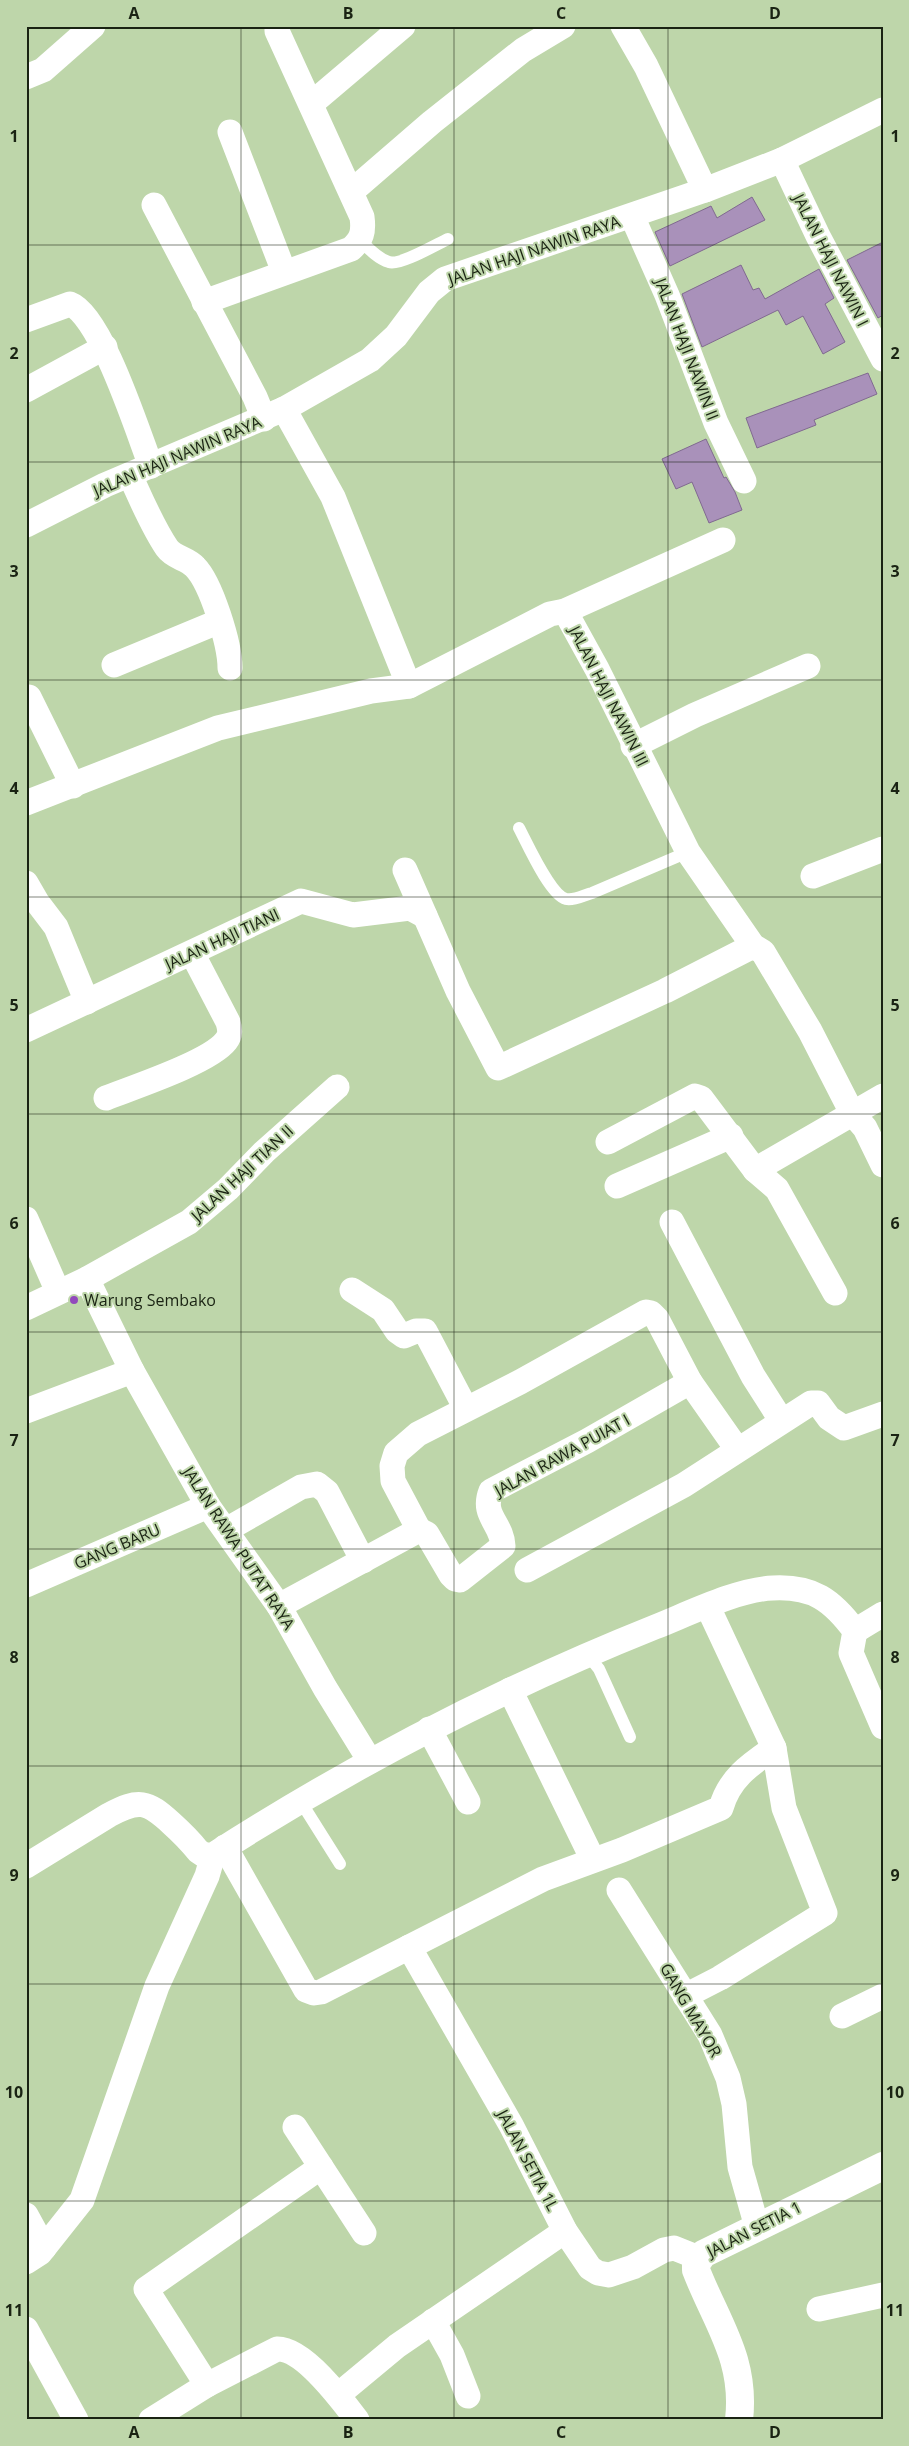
<svg xmlns="http://www.w3.org/2000/svg" width="909" height="2446" viewBox="0 0 909 2446" font-family="'Open Sans',sans-serif">
<style>
.building{fill:#a991ba;stroke:#806990}
.lines{fill:none;stroke-linecap:round;stroke-linejoin:round}
.lane{stroke:#fff;stroke-width:12}
.street{stroke:#fff;stroke-width:25}
.secondary{stroke:#fff;stroke-width:28}
.grid{fill:none;stroke:#1a2313;stroke-width:1;stroke-opacity:0.55}
.poi-dot{fill:#9249bc;stroke:#bed6aa;stroke-width:2}
.labels{text-anchor:middle;stroke-width:4;stroke-linejoin:round;paint-order:stroke}
.street-label{font-size:16px;fill:#1a2313;stroke:#bed6aa}
.poi-label{font-size:16px;fill:#1a2313;stroke:#bed6aa;text-anchor:start}
.neatline{fill:none;stroke:#1a2313;stroke-width:2}
.grid-label{font-size:16px;text-anchor:middle;font-weight:bold;fill:#1a2313}
</style>
<rect width="100%" height="100%" fill="#bed6aa"/>
<!-- building -->
<g class="building">
<polygon points="752,197 765,220 670,266 655,232 711,206 717,218"/>
<polygon points="883,242 883,315 878,318 847,260"/>
<polygon points="741,265 753,290 759,288 765,299 819,269 834,298 825,304 845,342 823,354 803,316 786,325 778,310 702,347 682,294"/>
<polygon points="868,373 877,394 814,420 816,425 757,448 746,418"/>
<polygon points="706,439 724,478 726,477 735,492 742,510 709,523 692,482 676,489 662,459"/>
</g>
<g class="lines">
<!-- lane -->
<g class="lane">
<path d="M360,240C368,248 378,259 389,262C400,266 437,244 448,239"/>
<path d="M519,828C527,843 550,895 566,899C574,901 584,895 592,893L688,852"/>
<polyline points="587,1654 599,1669 630,1737"/>
<polyline points="301,1802 340,1864"/>
</g>
<!-- street -->
<g class="street">
<polyline points="623,26 646,66 705,190"/>
<polyline points="26,77 43,70 93,26"/>
<polyline points="311,104 403,26"/>
<polyline points="230,132 284,272"/>
<polyline points="782,160 818,236 883,359"/>
<polyline points="351,192 432,122 523,50 563,26"/>
<polyline points="154,205 255,397 264,419"/>
<polyline points="632,216 667,295 716,423 744,481"/>
<path d="M204,302L351,249C362,239 364,232 362,217L277,31V26"/>
<path d="M26,320L70,304C101,315 138,433 151,466"/>
<polyline points="26,390 105,347"/>
<polyline points="284,409 333,497 409,686"/>
<path d="M130,475C141,499 152,526 167,548C174,558 187,558 195,567C211,583 230,644 230,668"/>
<polyline points="26,525 105,485 284,409 370,360 396,336 429,292 445,279 705,190 782,160 883,110"/>
<polyline points="565,611 597,669 688,852 753,946 763,952 810,1031 852,1113 865,1128 883,1165"/>
<polyline points="114,665 220,621"/>
<polyline points="29,697 73,786"/>
<polyline points="633,746 695,715 808,666"/>
<polyline points="26,803 218,728 371,691 409,686 550,614 565,611 723,540"/>
<polyline points="405,870 458,991 498,1068 665,991 753,946"/>
<polyline points="813,876 883,849"/>
<polyline points="26,883 37,902 56,927 87,1002"/>
<polyline points="26,1030 301,901 353,915 410,908 425,916"/>
<path d="M106,1098C134,1087 210,1062 226,1041C231,1035 230,1029 228,1022L192,953"/>
<polyline points="608,1142 695,1096 701,1098 755,1170 777,1189 835,1293"/>
<polyline points="755,1170 883,1096"/>
<polyline points="617,1186 731,1136"/>
<polyline points="26,1219 58,1292"/>
<polyline points="672,1222 753,1376 781,1420"/>
<polyline points="87,1279 132,1371 208,1506 279,1606 325,1688 370,1761"/>
<polyline points="352,1290 383,1310 397,1331 404,1336 416,1331 425,1331 466,1409"/>
<polyline points="26,1308 87,1279 189,1222 228,1189 264,1152 337,1087"/>
<polyline points="26,1411 132,1371"/>
<polyline points="226,1530 301,1487 317,1484 327,1492 363,1561"/>
<path d="M419,1530L427,1534L451,1575L455,1579L460,1580L503,1546C502,1523 481,1516 491,1491L587,1441L690,1382L737,1449"/>
<polyline points="527,1570 684,1485 811,1403 818,1403 829,1418 844,1428 883,1414"/>
<polyline points="26,1585 208,1506"/>
<polyline points="279,1606 419,1530 393,1481 392,1466 396,1453 418,1434 520,1382 646,1312 651,1313 657,1319 690,1382"/>
<polyline points="855,1631 883,1614"/>
<polyline points="510,1690 593,1860"/>
<polyline points="429,1729 468,1802"/>
<path d="M225,1847L306,1990L314,1993L321,1992L543,1879L622,1850L721,1808C729,1779 749,1765 774,1748"/>
<path d="M26,1866L109,1815C139,1799 147,1801 171,1823C181,1832 190,1841 198,1851L204,1855H213C353,1765 500,1689 655,1627C688,1614 738,1589 773,1588C813,1586 832,1600 855,1631L851,1653L883,1727"/>
<polyline points="619,1890 710,2035 728,2078 734,2104 740,2167 757,2227"/>
<polyline points="409,1947 511,2125 565,2231 590,2268 598,2273 609,2275 633,2267 664,2250 674,2248 699,2258"/>
<polyline points="685,1996 720,1978 825,1913 784,1808 774,1748 708,1607"/>
<polyline points="842,2016 883,1996"/>
<polyline points="295,2127 364,2233"/>
<polyline points="26,2215 44,2248"/>
<polyline points="26,2262 40,2253 82,2200 157,1986 207,1876 213,1855"/>
<polyline points="819,2309 883,2295"/>
<polyline points="433,2321 452,2355 468,2396"/>
<polyline points="26,2329 76,2420"/>
<polyline points="207,2385 146,2289 321,2167"/>
<polyline points="338,2395 397,2346 565,2231"/>
<path d="M151,2420L207,2385L277,2349C303,2348 342,2400 357,2420"/>
</g>
<!-- secondary -->
<path class="secondary" d="M739,2420C746,2359 717,2324 696,2270V2264L703,2254L883,2166"/>
</g>
<!-- grid -->
<path class="grid" d="M241,26V2420M454,26V2420M668,26V2420M26,245H883M26,462H883M26,680H883M26,897H883M26,1114H883M26,1332H883M26,1549H883M26,1766H883M26,1984H883M26,2201H883"/>
<!-- markers -->
<circle class="poi-dot" cx="74" cy="1300" r="5"/>
<g class="labels">
<!-- street labels -->
<g class="street-label">
<text transform="translate(534 250) rotate(-19)" y="6">JALAN HAJI NAWIN RAYA</text>
<text transform="translate(831 260) rotate(63)" y="6">JALAN HAJI NAWIN I</text>
<text transform="translate(687 349) rotate(69)" y="6">JALAN HAJI NAWIN II</text>
<text transform="translate(177 456) rotate(-23)" y="6">JALAN HAJI NAWIN RAYA</text>
<text transform="translate(609 696) rotate(63)" y="6">JALAN HAJI NAWIN III</text>
<text transform="translate(222 939) rotate(-25)" y="6">JALAN HAJI TIANI</text>
<text transform="translate(242 1173) rotate(-43)" y="6">JALAN HAJI TIAN II</text>
<text transform="translate(562 1455) rotate(-29)" y="6">JALAN RAWA PUIAT I</text>
<text transform="translate(117 1546) rotate(-23)" y="6">GANG BARU</text>
<text transform="translate(239 1548) rotate(57)" y="6">JALAN RAWA PUTAT RAYA</text>
<text transform="translate(691 2010) rotate(60)" y="6">GANG MAYOR</text>
<text transform="translate(528 2160) rotate(62)" y="6">JALAN SETIA 1L</text>
<text transform="translate(754 2229) rotate(-27)" y="6">JALAN SETIA 1</text>
</g>
<!-- poi labels -->
<g class="poi-label">
<text x="84" y="1306">Warung Sembako</text>
</g>
</g>
<!-- border -->
<rect width="909" height="2446" fill="none" stroke="#bed6aa" stroke-width="55"/>
<rect x="28" y="28" width="854" height="2390" class="neatline"/>
<g class="grid-label">
<text x="134" y="19">A</text>
<text x="348" y="19">B</text>
<text x="561" y="19">C</text>
<text x="775" y="19">D</text>
<text x="14" y="142">1</text>
<text x="895" y="142">1</text>
<text x="14" y="359">2</text>
<text x="895" y="359">2</text>
<text x="14" y="577">3</text>
<text x="895" y="577">3</text>
<text x="14" y="794">4</text>
<text x="895" y="794">4</text>
<text x="14" y="1011">5</text>
<text x="895" y="1011">5</text>
<text x="14" y="1229">6</text>
<text x="895" y="1229">6</text>
<text x="14" y="1446">7</text>
<text x="895" y="1446">7</text>
<text x="14" y="1663">8</text>
<text x="895" y="1663">8</text>
<text x="14" y="1881">9</text>
<text x="895" y="1881">9</text>
<text x="14" y="2098">10</text>
<text x="895" y="2098">10</text>
<text x="14" y="2316">11</text>
<text x="895" y="2316">11</text>
<text x="134" y="2438">A</text>
<text x="348" y="2438">B</text>
<text x="561" y="2438">C</text>
<text x="775" y="2438">D</text>
</g>
</svg>
